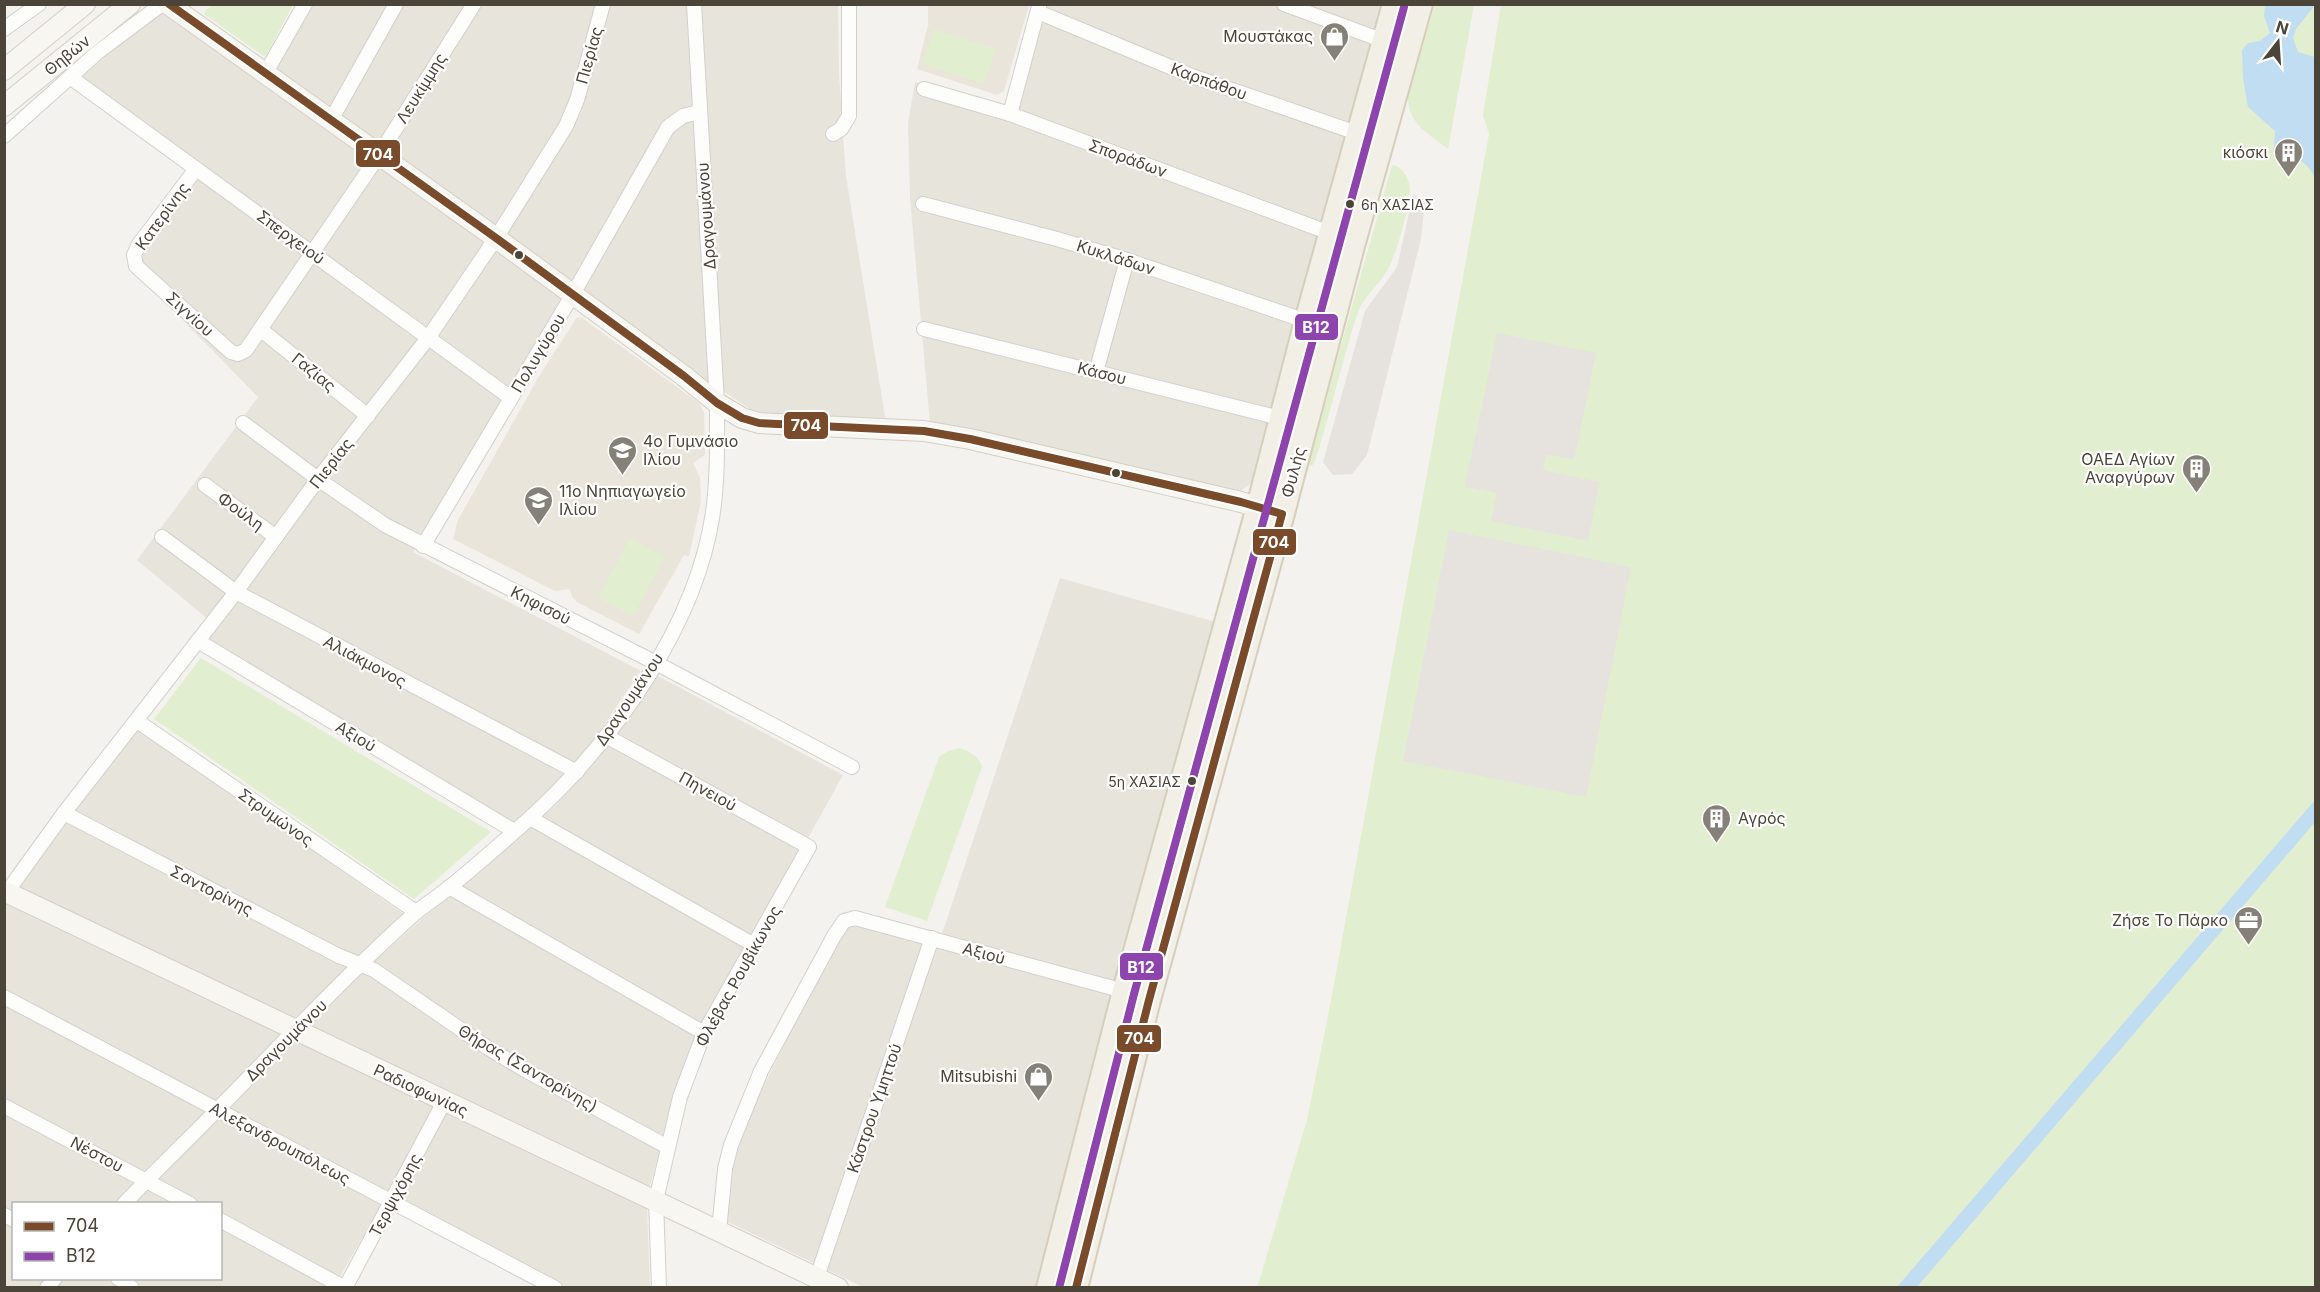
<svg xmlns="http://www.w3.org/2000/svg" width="2320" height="1292" viewBox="0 0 2320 1292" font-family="Inter,sans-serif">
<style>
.residential{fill:#e7e4dc;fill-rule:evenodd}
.education{fill:#eae5da}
.green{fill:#e1eecf}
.parking{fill:#e6e3df}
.water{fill:#c0ddf1}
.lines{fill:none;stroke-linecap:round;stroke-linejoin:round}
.street-casing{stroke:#d2d0cb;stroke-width:16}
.secondary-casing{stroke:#d3cfc5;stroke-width:22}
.primary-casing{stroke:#d6cebb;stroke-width:26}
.street{stroke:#fdfdfc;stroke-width:14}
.secondary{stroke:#f7f6f1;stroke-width:20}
.primary{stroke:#f2efe6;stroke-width:22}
.bus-1-casing{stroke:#fff;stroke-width:12}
.bus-2-casing{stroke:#fff;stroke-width:12}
.bus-1{stroke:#7a4b2a;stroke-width:8}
.bus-2{stroke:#8e44ad;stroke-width:8}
.bus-dot{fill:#4b4439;stroke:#fff;stroke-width:2}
.labels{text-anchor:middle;stroke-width:4.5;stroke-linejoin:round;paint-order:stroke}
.bus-label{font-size:14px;fill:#4b4439;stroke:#fff;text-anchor:start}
.poi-label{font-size:16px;fill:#4b4439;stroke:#fff;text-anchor:end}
.street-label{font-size:16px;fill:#4b4439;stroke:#fff}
.line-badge{stroke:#fff;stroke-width:2}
.badge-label{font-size:16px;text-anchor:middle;font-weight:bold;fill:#fff}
</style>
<rect width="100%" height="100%" fill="#f4f2ee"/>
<!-- residential -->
<g class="residential">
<polygon points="313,5 838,5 839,74 846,176 886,423 759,415 685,366 276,69"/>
<polygon points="1046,5 1382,5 1253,482 1239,492 930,423 910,198 908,123 915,82 1016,111"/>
<polygon points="159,10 563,295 503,403 413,552 641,671 578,762 513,824 207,639 216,626 137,560 258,397 131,267 206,169 81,78"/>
<polygon points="1060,578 1216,622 1038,1287 863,1287 724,1220 729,1176 738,1149 760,1093 839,935 855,922 939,943"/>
<polygon points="656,675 843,775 776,896 669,1117 649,1189 307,1027 380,956 467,879 553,808 587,771"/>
<polygon points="137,728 405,915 292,1023 14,889"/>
<path d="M4,901L459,1116L647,1208L650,1287H566L387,1195L334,1287H5ZM14,1204H220V1278H14Z"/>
</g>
<!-- education -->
<g class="education">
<polygon points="928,5 1029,5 1004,91 997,95 917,69 928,25"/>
<polygon points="577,317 582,318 699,403 704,412 705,455 693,463 700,478 701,501 689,557 684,555 639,634 577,602 572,597 570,589 555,591 453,539 458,520 538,378"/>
</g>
<!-- green -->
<g class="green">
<path d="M1435,4L1474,5L1448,149C1429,134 1407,123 1408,96Z"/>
<polygon points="214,5 214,4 293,5 265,57 204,14 206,10"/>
<polygon points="1501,5 2315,5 2315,1287 1257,1288 1307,1120 1330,1006 1489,134 1483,115"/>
<polygon points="934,29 996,49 984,84 922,64"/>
<path d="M1392,165C1402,166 1409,178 1410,188C1410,205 1397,252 1389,267C1381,284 1364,295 1358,312C1342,361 1331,412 1315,461L1312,466H1307Z"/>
<polygon points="630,538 665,557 633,616 598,598"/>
<polygon points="201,658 491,832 414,899 154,719"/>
<path d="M960,748C971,753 978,755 982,767L927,921L885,907L939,757L948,751Z"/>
</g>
<!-- parking -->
<g class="parking">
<polygon points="1413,195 1425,200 1421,239 1367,455 1352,474 1333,475 1323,462 1365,311 1397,267"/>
<polygon points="1497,333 1596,353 1574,460 1546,454 1543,470 1600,482 1588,541 1491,521 1497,493 1465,487"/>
<polygon points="1449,530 1631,567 1586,797 1403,761"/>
</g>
<!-- water -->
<g class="water">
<path d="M2265,5H2315L2296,29L2293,38L2298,52L2315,57V178C2307,160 2292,155 2274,149L2275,131L2248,107L2243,78L2242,50L2248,43L2260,41L2270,33L2264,16Z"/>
<polygon points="2315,800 2315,822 1917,1287 1897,1287"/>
</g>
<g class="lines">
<defs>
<g id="street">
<polyline points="1284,4 1384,41"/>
<polyline points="1038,12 1192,76 1383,142"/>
<polyline points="4,29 39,4"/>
<polyline points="265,74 305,4"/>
<polyline points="70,77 511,398"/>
<polyline points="924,89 1010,114 1330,233"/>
<polyline points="1010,114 1039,6"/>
<polyline points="331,120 396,4"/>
<polyline points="833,134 841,129 849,116 849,4"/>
<polyline points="4,136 98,52 162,4"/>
<polyline points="196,169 139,244 134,255 136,266 231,352 238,354 246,350 379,155 474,4"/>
<polyline points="923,204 1057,239 1127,260 1306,321"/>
<polyline points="260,329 368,416"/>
<polyline points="924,329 1280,418"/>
<polyline points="1096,372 1127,260"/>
<polyline points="243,423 318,479 385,525 656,663 852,767"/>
<polyline points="205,485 276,537"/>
<polyline points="162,537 236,592 577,772"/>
<polyline points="423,546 573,294 668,127 683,116 699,112"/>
<polyline points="198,641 514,831"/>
<polyline points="137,721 416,912"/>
<polyline points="606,736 809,847 704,1033 680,1097 656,1200 659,1288"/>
<polyline points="64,813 339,956 374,970 488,1048 525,1070 668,1147"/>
<polyline points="530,818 754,945"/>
<polyline points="449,887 704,1033"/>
<polyline points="7,892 64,813 236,592 318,479 428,338 496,238 566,126 577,100 603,4"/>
<polyline points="4,997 555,1288"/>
<polyline points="4,1106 190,1204"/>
<path d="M124,1204C155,1171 188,1140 219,1108C283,1043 346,975 414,914C426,904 439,896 451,886C478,864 504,841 530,818C613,742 697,625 713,512C718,475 717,440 717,403L694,4"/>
<polyline points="4,1215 14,1220"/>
<polyline points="220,1220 345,1288"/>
<polyline points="719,1231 725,1169 731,1145 761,1071 834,936 844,921 855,918 1124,991"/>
<polyline points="817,1277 932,938"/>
<polyline points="118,1278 132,1288"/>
<polyline points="47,1288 55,1278"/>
<polyline points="345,1288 444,1102"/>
</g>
<g id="secondary">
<polyline points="168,4 496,238 684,376 717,403 742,418 759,423 924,431 970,439 1241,502 1282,514"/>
<polyline points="4,70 85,4"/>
<polyline points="4,106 130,4"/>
<polyline points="4,891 838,1288"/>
</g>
<g id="primary">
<polyline points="1048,1288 1124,991 1258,507 1306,321 1394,4"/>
<polyline points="1076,1288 1149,1000 1277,536 1353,246 1421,4"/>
</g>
</defs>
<!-- street casing -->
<use href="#street" class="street-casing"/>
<!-- secondary casing -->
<use href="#secondary" class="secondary-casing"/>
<!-- primary casing -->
<use href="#primary" class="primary-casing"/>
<!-- street -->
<use href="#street" class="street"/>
<!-- secondary -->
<use href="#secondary" class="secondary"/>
<!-- primary -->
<use href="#primary" class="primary"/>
<defs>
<polyline id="bus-1" points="169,4 496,238 684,376 717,403 742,418 759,423 924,431 970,439 1241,502 1282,514 1149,1000 1076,1288"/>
<polyline id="bus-2" points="1059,1288 1134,994 1404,7"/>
</defs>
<!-- bus-1 casing -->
<use href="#bus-1" class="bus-1-casing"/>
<!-- bus-2 casing -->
<use href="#bus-2" class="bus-2-casing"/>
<!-- bus-1 -->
<use href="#bus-1" class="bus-1"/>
<!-- bus-2 -->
<use href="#bus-2" class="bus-2"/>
</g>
<!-- icons -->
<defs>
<symbol id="shop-pin" viewBox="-11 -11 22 30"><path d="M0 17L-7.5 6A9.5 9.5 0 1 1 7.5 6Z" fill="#868178" stroke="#fff"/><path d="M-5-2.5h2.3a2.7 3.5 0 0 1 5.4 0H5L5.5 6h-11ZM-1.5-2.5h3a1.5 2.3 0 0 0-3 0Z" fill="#fff"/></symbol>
<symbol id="building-pin" viewBox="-11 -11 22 30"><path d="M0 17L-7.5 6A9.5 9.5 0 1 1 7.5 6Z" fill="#868178" stroke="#fff"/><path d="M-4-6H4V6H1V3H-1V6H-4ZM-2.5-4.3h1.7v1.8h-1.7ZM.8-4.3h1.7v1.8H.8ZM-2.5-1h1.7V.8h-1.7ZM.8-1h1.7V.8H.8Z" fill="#fff"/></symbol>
<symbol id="school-pin" viewBox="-11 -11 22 30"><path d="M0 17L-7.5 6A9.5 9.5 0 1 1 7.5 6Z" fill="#868178" stroke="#fff"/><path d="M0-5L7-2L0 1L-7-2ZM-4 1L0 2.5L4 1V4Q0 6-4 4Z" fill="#fff"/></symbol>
<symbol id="office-pin" viewBox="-11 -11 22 30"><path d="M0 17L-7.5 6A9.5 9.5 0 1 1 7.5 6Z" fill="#868178" stroke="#fff"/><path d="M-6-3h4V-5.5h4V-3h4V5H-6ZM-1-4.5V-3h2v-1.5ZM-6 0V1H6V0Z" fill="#fff"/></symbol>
</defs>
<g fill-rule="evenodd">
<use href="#shop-pin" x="1318" y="20" width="33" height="45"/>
<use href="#building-pin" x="2272" y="136" width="33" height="45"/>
<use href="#school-pin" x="606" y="434" width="33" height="45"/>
<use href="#building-pin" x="2180" y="452" width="33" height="45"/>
<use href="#school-pin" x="522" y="484" width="33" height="45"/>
<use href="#building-pin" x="1700" y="802" width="33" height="45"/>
<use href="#office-pin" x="2232" y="904" width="33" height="45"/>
<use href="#shop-pin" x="1022" y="1060" width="33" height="45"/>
</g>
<!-- markers -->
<g class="bus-dot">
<circle cx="1350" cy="204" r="5"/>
<circle cx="519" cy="255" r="5"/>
<circle cx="1116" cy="473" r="5"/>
<circle cx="1192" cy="781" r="5"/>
</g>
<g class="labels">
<!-- bus labels -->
<g class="bus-label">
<text x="1361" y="210">6η ΧΑΣΙΑΣ</text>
<text x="1181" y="787" text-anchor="end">5η ΧΑΣΙΑΣ</text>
</g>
<!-- poi labels -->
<g class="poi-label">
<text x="1313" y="42">Μουστάκας</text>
<text x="2268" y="158">κιόσκι</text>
<text x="643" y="447" text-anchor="start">4ο Γυμνάσιο<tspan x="643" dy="18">Ιλίου</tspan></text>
<text x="2175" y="465">ΟΑΕΔ Αγίων<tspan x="2175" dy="18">Αναργύρων</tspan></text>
<text x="559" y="497" text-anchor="start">11ο Νηπιαγωγείο<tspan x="559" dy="18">Ιλίου</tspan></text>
<text x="1738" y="824" text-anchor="start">Αγρός</text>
<text x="2228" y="926">Ζήσε Το Πάρκο</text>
<text x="1017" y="1082">Mitsubishi</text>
</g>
<!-- street labels -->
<g class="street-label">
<text transform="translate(67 55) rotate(-39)" y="6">Θηβών</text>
<text transform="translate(589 55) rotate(-74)" y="6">Πιερίας</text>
<text transform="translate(1209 81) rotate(20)" y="6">Καρπάθου</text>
<text transform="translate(421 88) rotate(-58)" y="6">Λευκίμμης</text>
<text transform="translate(1128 158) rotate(20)" y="6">Σποράδων</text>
<text transform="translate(162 216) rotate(-54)" y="6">Κατερίνης</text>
<text transform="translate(706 216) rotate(-94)" y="6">Δραγουμάνου</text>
<text transform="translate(291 237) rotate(36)" y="6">Σπερχειού</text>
<text transform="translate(1116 257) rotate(18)" y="6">Κυκλάδων</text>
<text transform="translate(190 314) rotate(42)" y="6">Σιγνίου</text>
<text transform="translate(538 353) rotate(-59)" y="6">Πολυγύρου</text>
<text transform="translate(314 372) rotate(39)" y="6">Γαζίας</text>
<text transform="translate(1102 373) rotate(14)" y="6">Κάσου</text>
<text transform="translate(331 463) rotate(-52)" y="6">Πιερίας</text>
<text transform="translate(1293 472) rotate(-75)" y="6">Φυλής</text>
<text transform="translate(241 511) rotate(36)" y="6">Φούλη</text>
<text transform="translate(541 605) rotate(27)" y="6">Κηφισού</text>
<text transform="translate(365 661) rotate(28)" y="6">Αλιάκμονος</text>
<text transform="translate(629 699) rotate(-56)" y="6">Δραγουμάνου</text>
<text transform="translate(356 736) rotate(31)" y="6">Αξιού</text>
<text transform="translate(708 791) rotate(29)" y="6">Πηνειού</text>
<text transform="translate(276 817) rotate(35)" y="6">Στρυμώνος</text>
<text transform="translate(212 890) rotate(27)" y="6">Σαντορίνης</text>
<text transform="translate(984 953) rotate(15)" y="6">Αξιού</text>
<text transform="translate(738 976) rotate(-61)" y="6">Φλέβας Ρουβίκωνος</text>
<text transform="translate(286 1040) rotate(-45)" y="6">Δραγουμάνου</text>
<text transform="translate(528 1068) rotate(30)" y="6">Θήρας (Σαντορίνης)</text>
<text transform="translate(421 1090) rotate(25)" y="6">Ραδιοφωνίας</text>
<text transform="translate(874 1108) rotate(-71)" y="6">Κάστρου Υμηττού</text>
<text transform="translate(280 1143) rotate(28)" y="6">Αλεξανδρουπόλεως</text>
<text transform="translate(97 1154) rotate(28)" y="6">Νέστου</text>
<text transform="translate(395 1195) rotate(-62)" y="6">Τερψιχόρης</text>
</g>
</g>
<g class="line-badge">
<rect x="355" y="139" width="46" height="29" rx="6" fill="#7a4b2a"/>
<rect x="1294" y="313" width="45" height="28" rx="6" fill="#8e44ad"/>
<rect x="783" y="411" width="46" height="29" rx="6" fill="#7a4b2a"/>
<rect x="1252" y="528" width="45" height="28" rx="6" fill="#7a4b2a"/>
<rect x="1119" y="952" width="45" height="29" rx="6" fill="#8e44ad"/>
<rect x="1116" y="1024" width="46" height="29" rx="6" fill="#7a4b2a"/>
</g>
<g class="badge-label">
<text x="378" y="160">704</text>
<text x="1316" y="333">Β12</text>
<text x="806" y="431">704</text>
<text x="1274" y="548">704</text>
<text x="1141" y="973">Β12</text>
<text x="1139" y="1044">704</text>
</g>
<!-- border -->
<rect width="2320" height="1292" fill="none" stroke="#4b4439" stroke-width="12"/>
<!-- legend -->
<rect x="12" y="1202" width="210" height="78" fill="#ffffff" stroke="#b7b4b0" stroke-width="1.5"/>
<rect x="24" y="1222" width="30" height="9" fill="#7a4b2a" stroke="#b7b4b0" stroke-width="1.5"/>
<text x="66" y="1232" font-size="18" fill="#4b4439">704</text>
<rect x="24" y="1252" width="30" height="9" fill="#8e44ad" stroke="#b7b4b0" stroke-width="1.5"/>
<text x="66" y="1262" font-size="18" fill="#4b4439">Β12</text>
<!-- north arrow -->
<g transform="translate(2278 42) rotate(17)" stroke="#ffffff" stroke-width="4.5" paint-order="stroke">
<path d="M0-4.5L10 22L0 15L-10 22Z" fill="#4b4439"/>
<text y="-9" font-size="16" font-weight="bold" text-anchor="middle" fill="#4b4439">N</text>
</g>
</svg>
